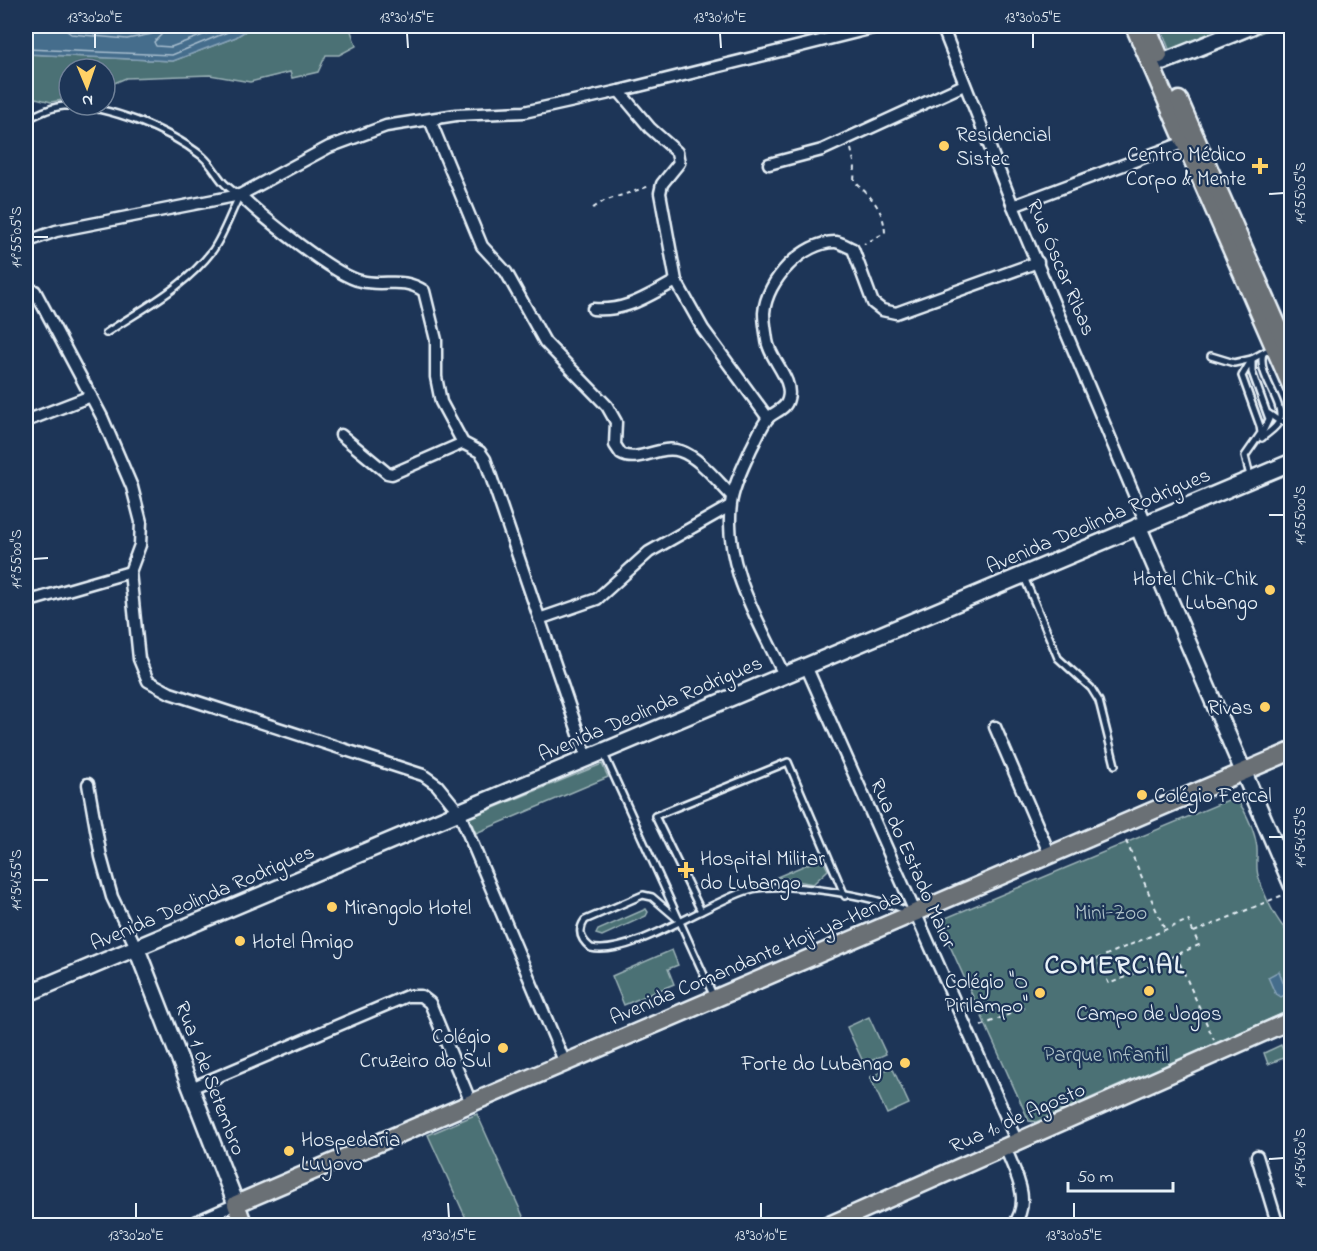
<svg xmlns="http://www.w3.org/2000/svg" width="1317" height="1251" viewBox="0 0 1317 1251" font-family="'Indie Flower',sans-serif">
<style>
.green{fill:#4b7174;stroke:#9ab1b6;stroke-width:1.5}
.water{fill:#446d8c;stroke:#86a2b7;stroke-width:1.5}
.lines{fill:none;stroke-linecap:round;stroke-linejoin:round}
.shore{stroke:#a6bccd;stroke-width:1.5}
.lane-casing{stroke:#e8f1f8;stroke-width:10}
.street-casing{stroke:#e8f1f8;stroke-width:15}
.secondary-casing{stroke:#e8f1f8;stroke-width:20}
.primary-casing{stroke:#e8f1f8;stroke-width:21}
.path{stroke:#e8f1f8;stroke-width:2;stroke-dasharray:4.5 4.5;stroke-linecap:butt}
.lane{stroke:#1d3557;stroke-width:5}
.street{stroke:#1d3557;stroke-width:10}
.secondary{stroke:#1d3557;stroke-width:15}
.primary{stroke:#6b6f75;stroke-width:16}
.ticks{fill:none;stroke:#e8f1f8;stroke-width:2}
.poi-dot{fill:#ffd166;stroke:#1d3557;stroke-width:2}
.labels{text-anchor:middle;stroke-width:4.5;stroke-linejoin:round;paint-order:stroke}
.poi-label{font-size:21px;fill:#e8f1f8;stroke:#1d3557;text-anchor:start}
.street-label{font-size:21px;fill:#e8f1f8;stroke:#1d3557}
.park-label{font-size:21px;fill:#b1c4ca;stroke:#1d3557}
.district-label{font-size:27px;font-weight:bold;letter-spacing:1.5px;fill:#e8f1f8;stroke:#1d3557}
.neatline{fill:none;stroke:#e8f1f8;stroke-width:2}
.ticks-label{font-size:15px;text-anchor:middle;fill:#e8f1f8}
</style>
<rect width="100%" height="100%" fill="#1d3557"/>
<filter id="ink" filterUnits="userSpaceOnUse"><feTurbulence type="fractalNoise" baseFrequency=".0167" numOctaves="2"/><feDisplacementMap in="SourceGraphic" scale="12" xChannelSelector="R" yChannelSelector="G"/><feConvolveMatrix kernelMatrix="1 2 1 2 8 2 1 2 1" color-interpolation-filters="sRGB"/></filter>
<g filter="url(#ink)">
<!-- green -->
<g class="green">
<polygon points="51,26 164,26 127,33"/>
<polygon points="253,26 352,26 350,28 356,46 339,55 326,55 318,72 292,78 290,72 250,82 210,75 126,78 105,87 105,69 69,69 69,99 51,102 36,98 26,112 26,54 173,61 236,37"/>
<polygon points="1160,26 1291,26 1292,28 1267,30 1176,67"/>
<polygon points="602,764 608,777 476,833 469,818"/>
<path d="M1233,798C1243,802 1254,831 1256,842C1259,853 1255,865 1258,875C1264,896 1276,921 1291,936V1010L1036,1122L1029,1121L941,926V920Z"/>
<polygon points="822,858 828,870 813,884 777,877"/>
<polygon points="646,909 648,912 646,916 602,936 596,934 598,930"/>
<polygon points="672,950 678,965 668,969 674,984 624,1005 612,976"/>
<polygon points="869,1017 886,1054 864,1064 847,1027"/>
<polygon points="1281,1045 1286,1057 1268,1064 1264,1053"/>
<polygon points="892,1067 909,1104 887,1114 870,1077"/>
<polygon points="477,1114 527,1225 469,1225 428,1135"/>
</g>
<!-- water -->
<g class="water">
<polygon points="26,26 127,33 164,26 253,26 236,37 173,61 26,54"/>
<polygon points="1279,971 1287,994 1281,997 1275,993 1268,977"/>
</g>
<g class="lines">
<!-- shore -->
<g class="shore">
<polyline points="66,26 67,31 71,34 127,39 152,34 156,26"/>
<polyline points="164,26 161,35 154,42 156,46 171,47 227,26"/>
<polyline points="26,49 172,55 242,26"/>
</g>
<defs>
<g id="lane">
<path d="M26,120C37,114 51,107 64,106C107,104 169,130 202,156C218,170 218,184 240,195C231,212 224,234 213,250C184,288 145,307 106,333"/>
<polyline points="1211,356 1234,363 1252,359 1252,372 1269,419 1261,436"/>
<polyline points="1269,414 1279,421 1292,423"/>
<path d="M1262,438C1267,433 1277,428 1279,421C1286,403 1256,375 1263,353"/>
<polyline points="1250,476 1245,456 1261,433 1260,426 1242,376 1252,359 1272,348"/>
<polyline points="1024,577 1058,658 1091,688 1099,701 1115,765"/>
<polyline points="603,752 714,997"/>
<polyline points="701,911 655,816 788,762 845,896"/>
<path d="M680,921L652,897L643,895L585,920C577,931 581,940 591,948C631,957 708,902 749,890C784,880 874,896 907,911"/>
</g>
<g id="street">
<polyline points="942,26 1013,206 1146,523"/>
<polyline points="619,91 650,128 677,152 679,163 662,184 660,193 676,281 703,329 768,418"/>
<path d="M430,120L482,246L506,272L545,342L607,406L616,422L615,445L621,454C638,464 660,444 680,451C699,457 718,482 732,496"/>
<polyline points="769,164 822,150 964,85"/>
<path d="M240,195C260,215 335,276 361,281C384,287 402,276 424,291L436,340V377L441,402L463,443L480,452L485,459L587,758"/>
<polyline points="1013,206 1185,142"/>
<polyline points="26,242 56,231 240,195 329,147 386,126 456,115 524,112 619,91 881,26"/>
<polyline points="35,291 102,417 132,487 141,522 140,545 130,572 139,659 148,681 170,693 423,775 437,785 459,812 565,1063"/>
<path d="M593,309C626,312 647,296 676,281"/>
<polyline points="26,421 91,396"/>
<polyline points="341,435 387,473 392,474 463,443"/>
<polyline points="26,602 130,572"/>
<polyline points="539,619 597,599 649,552 730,506"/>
<polyline points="806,666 1017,1142"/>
<path d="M784,675C759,621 723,566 731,504C733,486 744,465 751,449C756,440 762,424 769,417C776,411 786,409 788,399C794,379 769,359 767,340C766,332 764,322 764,313C766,281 803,241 836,242C842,243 848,247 853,249L873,303L882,310L896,313L1038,262"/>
<polyline points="995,727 1050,855"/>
<polyline points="88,784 101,857 112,897 136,947"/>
<polyline points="1276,849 1292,842"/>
<polyline points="191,1088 407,996 421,996 430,1003 471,1103"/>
<path d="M1005,1147C1015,1173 1033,1200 1013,1226"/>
<polyline points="1257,1156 1278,1226"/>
<polyline points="26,1225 26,1226"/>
<polyline points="186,1226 236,1204"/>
</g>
<g id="secondary">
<polyline points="1163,62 1252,26"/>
<polyline points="1138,526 1292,885"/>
<polyline points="136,947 236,1204"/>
<polyline points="26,994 1292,462"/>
</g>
<g id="primary">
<polyline points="1134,26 1292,388"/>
<polyline points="1147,26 1159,55"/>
<polyline points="1179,100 1292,358"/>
<polyline points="244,1226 236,1204 1292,751"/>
<polyline points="827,1226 1292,1020"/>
</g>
</defs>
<!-- lane casing -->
<use href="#lane" class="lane-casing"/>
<!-- street casing -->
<use href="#street" class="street-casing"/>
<!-- secondary casing -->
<use href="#secondary" class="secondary-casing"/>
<!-- primary casing -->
<use href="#primary" class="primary-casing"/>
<!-- path -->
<g class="path">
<path d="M851,149L855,166L854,181C871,197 884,209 885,233L864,244"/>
<polyline points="593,208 604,201 650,186"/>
<polyline points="1126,841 1165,930"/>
<polygon points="1188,920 1199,945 1109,984 1097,959"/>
<polyline points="1194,932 1283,895"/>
<polyline points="1176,955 1214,1040"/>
<polyline points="981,1026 1024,1008"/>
</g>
<!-- lane -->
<use href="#lane" class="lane"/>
<!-- street -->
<use href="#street" class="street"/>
<!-- secondary -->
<use href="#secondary" class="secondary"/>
<!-- primary -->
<use href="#primary" class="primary"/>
</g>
</g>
<!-- ticks -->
<path class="ticks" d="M95,33V48M407,33L408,48M720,33L721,48M1033,33V48M1269,194L1284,193M33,237H48M1269,515H1284M33,559L48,558M1269,837H1284M33,880H48M1269,1159L1284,1158M136,1203V1218M448,1203L449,1218M761,1203V1218M1074,1203V1218"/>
<!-- markers -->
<g class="poi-dot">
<circle cx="944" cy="146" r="6"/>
<path d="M1257 157h6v6h6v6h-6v6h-6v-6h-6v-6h6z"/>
<circle cx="1270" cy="590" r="6"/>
<circle cx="1265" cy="707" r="6"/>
<circle cx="1142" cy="795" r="6"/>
<path d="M683 861h6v6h6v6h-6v6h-6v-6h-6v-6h6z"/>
<circle cx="332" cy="907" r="6"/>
<circle cx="240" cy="941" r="6"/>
<circle cx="1149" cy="991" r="6"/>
<circle cx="1040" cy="993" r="6"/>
<circle cx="503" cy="1048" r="6"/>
<circle cx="905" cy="1063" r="6"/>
<circle cx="289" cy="1151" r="6"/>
</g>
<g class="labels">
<!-- poi labels -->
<g class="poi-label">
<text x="956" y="141">Residencial<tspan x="956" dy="24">Sistec</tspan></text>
<text x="1246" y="161" text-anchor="end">Centro Médico<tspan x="1246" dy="24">Corpo &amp; Mente</tspan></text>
<text x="1258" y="585" text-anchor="end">Hotel Chik-Chik<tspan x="1258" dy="24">Lubango</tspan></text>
<text x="1253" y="714" text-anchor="end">Rivas</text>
<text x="1154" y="802">Colégio Fercal</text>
<text x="700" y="865">Hospital Militar<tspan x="700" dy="24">do Lubango</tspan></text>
<text x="344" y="914">Mirangolo Hotel</text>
<text x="252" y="948">Hotel Amigo</text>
<text x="1028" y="988" text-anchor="end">Colégio "O<tspan x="1028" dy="24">Pirilampo"</tspan></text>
<text x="1149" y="1020" text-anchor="middle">Campo de Jogos</text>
<text x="491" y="1043" text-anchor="end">Colégio<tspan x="491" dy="24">Cruzeiro do Sul</tspan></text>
<text x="893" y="1070" text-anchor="end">Forte do Lubango</text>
<text x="301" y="1146">Hospedaria<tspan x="301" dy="24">Luyovo</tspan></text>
</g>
<!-- street labels -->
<g class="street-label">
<text transform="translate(1062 267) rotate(67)" y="7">Rua Óscar Ribas</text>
<text transform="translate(1098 520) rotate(-23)" y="7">Avenida Deolinda Rodrigues</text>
<text transform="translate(650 708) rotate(-23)" y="7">Avenida Deolinda Rodrigues</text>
<text transform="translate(914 863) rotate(66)" y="7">Rua do Estado Maior</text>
<text transform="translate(202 897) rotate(-23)" y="7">Avenida Deolinda Rodrigues</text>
<text transform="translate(755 957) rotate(-23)" y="7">Avenida Comandante Hoji-ya-Henda</text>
<text transform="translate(211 1078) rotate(69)" y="7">Rua 1 de Setembro</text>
<text transform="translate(1017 1117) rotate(-24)" y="7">Rua 1º de Agosto</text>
</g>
<!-- park labels -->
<g class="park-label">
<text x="1111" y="919">Mini-Zoo</text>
<text x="1106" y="1061">Parque Infantil</text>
</g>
<!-- district labels -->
<g class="district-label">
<text x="1115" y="973">COMERCIAL</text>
</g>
</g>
<!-- margin -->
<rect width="1317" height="1251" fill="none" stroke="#1d3557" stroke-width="66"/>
<!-- north arrow -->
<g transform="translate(87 87) rotate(178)"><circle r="28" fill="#1d3557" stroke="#6e8097" stroke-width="1.5"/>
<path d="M0-4.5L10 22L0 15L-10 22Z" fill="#ffd166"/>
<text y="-9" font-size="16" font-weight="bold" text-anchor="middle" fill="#e8f1f8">N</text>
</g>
<!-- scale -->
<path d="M1068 1182v9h105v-9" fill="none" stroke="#e8f1f8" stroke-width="3"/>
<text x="1077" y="1182" font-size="18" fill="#e8f1f8" stroke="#1d3557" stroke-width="4.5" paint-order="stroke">50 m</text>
<rect x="33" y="33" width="1251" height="1185" class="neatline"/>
<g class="ticks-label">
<text x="95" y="22">13°30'20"E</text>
<text x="407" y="22">13°30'15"E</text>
<text x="720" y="22">13°30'10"E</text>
<text x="1033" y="22">13°30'05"E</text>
<text transform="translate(1300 193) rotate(-90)" y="5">14°55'05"S</text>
<text transform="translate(16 237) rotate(-90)" y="5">14°55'05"S</text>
<text transform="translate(1300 515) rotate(-90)" y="5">14°55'00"S</text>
<text transform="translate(16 559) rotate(-90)" y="5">14°55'00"S</text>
<text transform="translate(1300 837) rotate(-90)" y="5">14°54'55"S</text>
<text transform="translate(16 880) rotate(-90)" y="5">14°54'55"S</text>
<text transform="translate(1300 1158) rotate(-90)" y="5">14°54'50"S</text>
<text x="136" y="1240">13°30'20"E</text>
<text x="449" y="1240">13°30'15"E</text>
<text x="761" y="1240">13°30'10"E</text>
<text x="1074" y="1240">13°30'05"E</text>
</g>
</svg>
